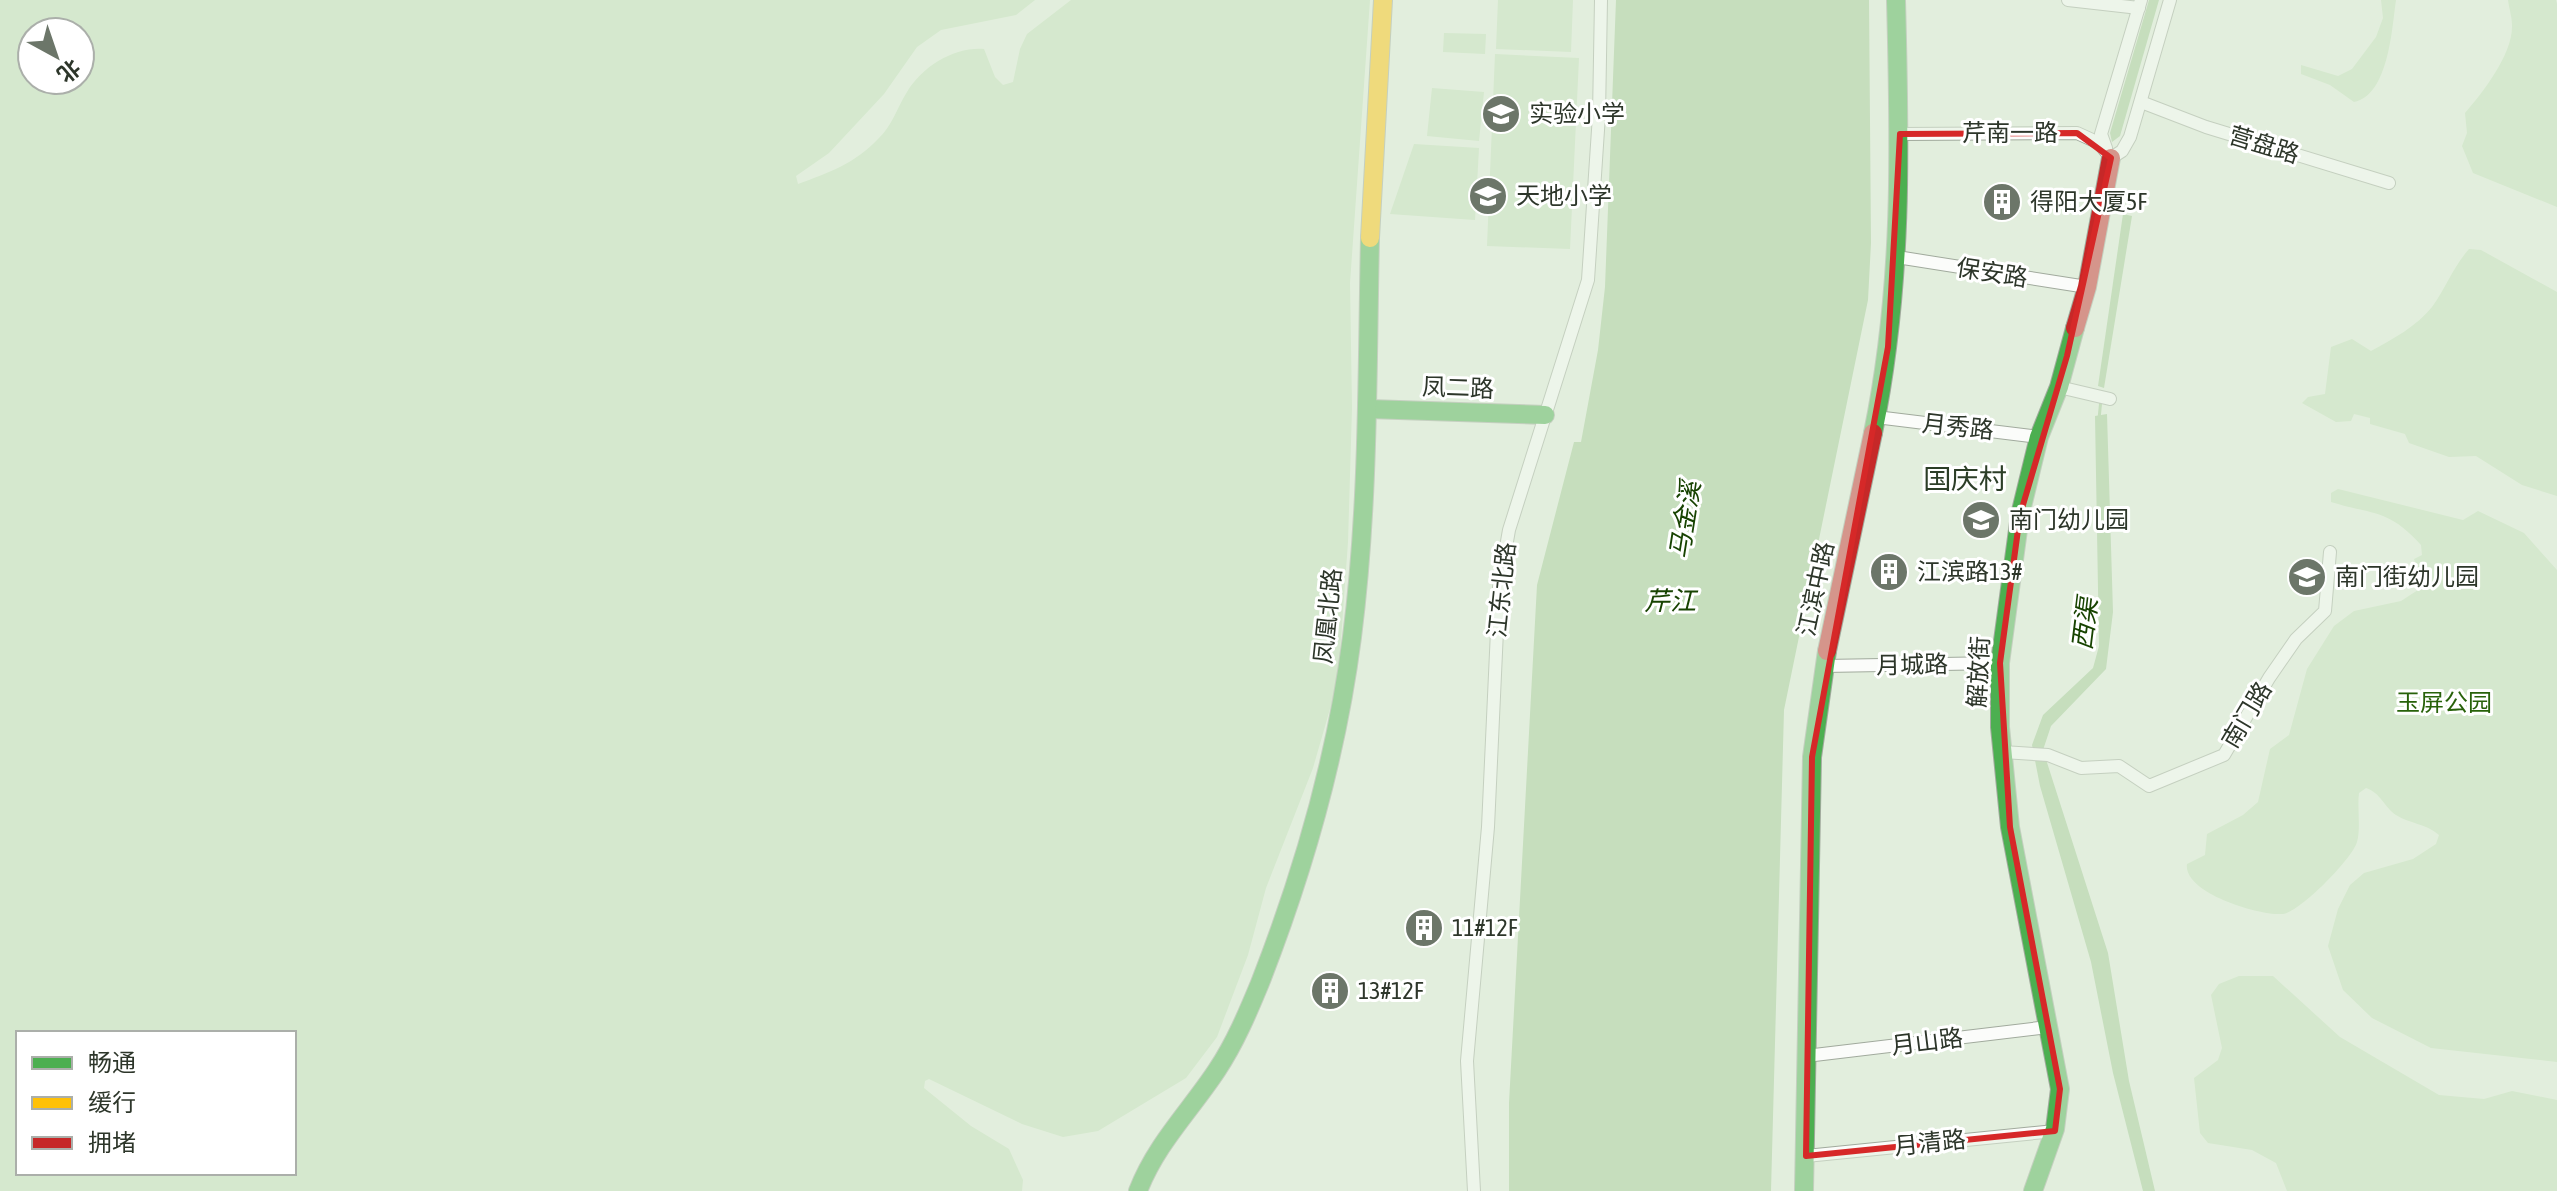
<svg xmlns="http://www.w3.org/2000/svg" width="2557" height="1191" viewBox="0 0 2557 1191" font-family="'Asap Condensed','Noto Sans SC',sans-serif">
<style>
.green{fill:#c5e0bc;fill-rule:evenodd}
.water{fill:#a4c998}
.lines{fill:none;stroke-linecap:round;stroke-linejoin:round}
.stream{stroke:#a4c998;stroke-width:3}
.street-casing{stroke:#a1aa9d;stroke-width:14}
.fast-casing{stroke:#a1aa9d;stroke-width:20}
.slow-casing{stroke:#a1aa9d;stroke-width:20}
.jam-casing{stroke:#a1aa9d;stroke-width:20}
.street{stroke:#fbfcfa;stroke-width:12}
.fast{stroke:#4caf50;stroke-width:18}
.slow{stroke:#ffc107;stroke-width:18}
.jam{stroke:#c62828;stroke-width:18}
.marked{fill:none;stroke:#d62828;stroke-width:6;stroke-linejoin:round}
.labels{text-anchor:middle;stroke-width:6;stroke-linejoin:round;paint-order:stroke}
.poi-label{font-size:24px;fill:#2d362a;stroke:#fff;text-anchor:start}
.street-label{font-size:24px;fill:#2d362a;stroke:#fff}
.park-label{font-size:24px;fill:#28620a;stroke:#fff}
.water-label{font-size:26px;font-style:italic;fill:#174301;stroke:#fff}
.quarter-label{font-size:28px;fill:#2c3e27;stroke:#fff}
</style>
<rect width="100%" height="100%" fill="#e2eedd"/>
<!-- green -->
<g class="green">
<path d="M0,0H1035L1016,15L941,30L917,47L884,94L829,153L796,176L798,184C828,173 856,163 878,139C892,126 897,108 907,92C923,66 954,47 984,49L995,77L1003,85L1013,82L1020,49L1027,34L1071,0H1370L1350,283L1352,408L1348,542L1338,681L1313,768L1266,888L1248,955L1217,1037L1186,1078L1098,1131L1063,1137L1022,1124L929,1079L925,1081L924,1088L971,1126L1009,1149L1023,1180L1022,1191H0ZM32,32H80V80H32ZM18,1033H294V1173H18Z"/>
<polygon points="1498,0 1573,0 1571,52 1496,49"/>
<path d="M2381,0H2396C2392,27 2389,95 2354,102L2330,85L2301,74V65L2338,76L2352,69L2376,37L2383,18Z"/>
<path d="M2508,0H2556L2557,4V207L2473,173L2462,146L2467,133L2465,113C2483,92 2513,54 2512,25C2512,17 2509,8 2508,0Z"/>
<polygon points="1444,33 1486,34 1485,54 1443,52"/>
<polygon points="1495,54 1579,58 1570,249 1487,246"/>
<polygon points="1432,88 1484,92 1479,141 1427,136"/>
<polygon points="1414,144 1479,148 1475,220 1390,214"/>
<path d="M2469,249L2481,250L2557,292V496L2522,485L2476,456L2449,457L2409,443L2405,434L2370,424V418L2354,414L2351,421L2336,422L2302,403L2308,397L2325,394L2331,347L2352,339L2371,351C2393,339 2417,326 2432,307C2446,288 2453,267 2469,249Z"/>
<path d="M2338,489L2463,520L2478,511L2524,533L2557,570V1062L2431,1048L2372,1018L2343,990L2328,946L2338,909L2350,885L2364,873L2413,859L2436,844L2439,835C2425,823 2410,824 2396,815C2384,807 2381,793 2366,788L2359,793C2357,808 2361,828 2357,842C2352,859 2300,912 2283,914C2260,916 2183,893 2187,864L2205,855L2207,834L2243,815L2258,802L2270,749L2289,735L2307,669L2334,626L2354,611L2401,601L2418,590L2421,581L2414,559L2422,555L2421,545C2388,508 2372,515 2331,502V493Z"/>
<polygon points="2239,976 2273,976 2340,1037 2439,1095 2484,1099 2512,1091 2557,1100 2557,1191 2287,1191 2276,1163 2252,1150 2208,1143 2200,1133 2194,1078 2218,1060 2222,1048 2211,995 2219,984"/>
</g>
<!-- water -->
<g class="water">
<polygon points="1616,0 1869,0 1871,243 1868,300 1784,710 1771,1191 1509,1191 1509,1103 1537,585 1574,442 1581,442 1598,350 1605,287"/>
<polygon points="2149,0 2159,0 2120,136 2112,142 2110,133"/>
<polygon points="2123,214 2132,216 2104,388 2098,386"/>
<polygon points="2107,414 2113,612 2106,669 2051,726 2043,750 2108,953 2129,1081 2155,1191 2143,1191 2113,1073 2091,962 2040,786 2032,745 2043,715 2093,668 2099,646 2095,416"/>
</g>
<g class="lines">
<!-- stream -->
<polyline class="stream" points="2099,419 2101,399"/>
<defs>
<g id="street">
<polyline points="2068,0 2139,8"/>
<polyline points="2141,102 2206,127 2389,183"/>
<polyline points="1900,134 2077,133 2099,143 2111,158"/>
<polyline points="2106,148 2101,134 2141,0"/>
<polyline points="2111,158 2122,151 2130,137 2170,0"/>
<polyline points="1897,257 2087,287"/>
<polyline points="2059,387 2110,399"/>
<polyline points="1876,417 2039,437"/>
<polyline points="1824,666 2000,663"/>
<polyline points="2003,752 2048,755 2081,768 2119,766 2149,786 2224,755 2269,678 2296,639 2325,611 2330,552"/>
<polyline points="1806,1056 2048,1027"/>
<polyline points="1806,1156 2055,1131"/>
<polyline points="1474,1191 1467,1061 1488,827 1499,587 1509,530 1588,280 1599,115 1601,0"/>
</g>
<g id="fast">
<polyline points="1369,409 1545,415"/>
<path d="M1873,433C1903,287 1900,148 1896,0"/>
<path d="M1138,1191C1156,1144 1190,1111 1217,1070C1235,1043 1248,1012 1260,983C1303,873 1337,754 1352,637C1369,505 1367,371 1370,238"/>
<polyline points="1804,1191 1812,757 1827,651"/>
<polyline points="2033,1191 2055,1129 2060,1089 2010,827 2000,727 2000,663 2020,515 2039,437 2059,387 2075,328"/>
</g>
<polyline id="slow" points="1370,238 1383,0"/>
<g id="jam">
<polyline points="2075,328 2087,287 2111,158"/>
<polyline points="1827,651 1873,433"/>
</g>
</defs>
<!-- street casing -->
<use href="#street" class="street-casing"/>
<!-- fast casing -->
<use href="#fast" class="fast-casing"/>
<!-- slow casing -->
<use href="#slow" class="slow-casing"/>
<!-- jam casing -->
<use href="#jam" class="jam-casing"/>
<!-- street -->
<use href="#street" class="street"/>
<!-- fast -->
<use href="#fast" class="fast"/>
<!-- slow -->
<use href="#slow" class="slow"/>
<!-- jam -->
<use href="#jam" class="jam"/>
</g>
<!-- marked area -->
<path d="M0 0H2557V1191H0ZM2077,133L2111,158L2067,356L2020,515L2000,663L2010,827L2060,1089L2055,1131L1806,1156L1812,757L1888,347L1900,134Z" fill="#e2eedd" fill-opacity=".55" fill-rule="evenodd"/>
<path class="marked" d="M2077,133L2111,158L2067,356L2020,515L2000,663L2010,827L2060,1089L2055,1131L1806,1156L1812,757L1888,347L1900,134Z"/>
<!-- icons -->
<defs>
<symbol id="school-disc" viewBox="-11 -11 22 22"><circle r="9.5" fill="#6c7669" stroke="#fff"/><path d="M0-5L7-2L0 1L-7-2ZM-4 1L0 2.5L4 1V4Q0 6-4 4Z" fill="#fff"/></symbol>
<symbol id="building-disc" viewBox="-11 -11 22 22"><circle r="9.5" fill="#6c7669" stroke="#fff"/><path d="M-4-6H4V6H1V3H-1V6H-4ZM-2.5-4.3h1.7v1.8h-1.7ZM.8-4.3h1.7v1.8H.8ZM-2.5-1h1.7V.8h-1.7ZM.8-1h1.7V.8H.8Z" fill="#fff"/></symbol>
</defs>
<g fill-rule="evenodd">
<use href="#school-disc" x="1479" y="92" width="44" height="44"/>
<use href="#school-disc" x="1466" y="174" width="44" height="44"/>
<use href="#building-disc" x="1980" y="180" width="44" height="44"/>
<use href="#school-disc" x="1959" y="498" width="44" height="44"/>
<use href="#building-disc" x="1867" y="550" width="44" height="44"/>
<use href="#school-disc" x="2285" y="555" width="44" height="44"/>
<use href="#building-disc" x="1402" y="906" width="44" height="44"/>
<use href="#building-disc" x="1308" y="969" width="44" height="44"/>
</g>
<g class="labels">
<!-- poi labels -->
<g class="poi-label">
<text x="1529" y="122">实验小学</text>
<text x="1516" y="204">天地小学</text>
<text x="2030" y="210">得阳大厦5F</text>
<text x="2009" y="528">南门幼儿园</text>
<text x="1917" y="580">江滨路13#</text>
<text x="2335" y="585">南门街幼儿园</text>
<text x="1452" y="936">11#12F</text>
<text x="1358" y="999">13#12F</text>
</g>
<!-- street labels -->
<g class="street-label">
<text x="2010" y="141">芹南一路</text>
<text transform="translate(2264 145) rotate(17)" y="8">营盘路</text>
<text transform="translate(1992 273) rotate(9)" y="8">保安路</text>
<text transform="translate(1458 388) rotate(2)" y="8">凤二路</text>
<text transform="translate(1958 427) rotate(6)" y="8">月秀路</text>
<text transform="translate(1816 589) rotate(-78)" y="8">江滨中路</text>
<text transform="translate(1502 590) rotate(-84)" y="8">江东北路</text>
<text transform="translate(1328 616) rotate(-84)" y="8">凤凰北路</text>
<text transform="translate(1912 665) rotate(-1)" y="8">月城路</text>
<text transform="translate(1979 672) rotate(-87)" y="8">解放街</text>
<text transform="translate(2247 715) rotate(-59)" y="8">南门路</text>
<text transform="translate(1927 1042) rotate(-7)" y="8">月山路</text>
<text transform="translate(1930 1143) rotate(-6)" y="8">月清路</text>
</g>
<!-- park labels -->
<g class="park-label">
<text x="2444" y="711">玉屏公园</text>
</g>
<!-- water labels -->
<g class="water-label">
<text transform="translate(1685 520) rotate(-81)" y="9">马金溪</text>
<text x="1670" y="610">芹江</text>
<text transform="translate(2085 624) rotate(-83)" y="9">西渠</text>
</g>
<!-- quarter labels -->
<g class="quarter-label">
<text x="1965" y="489">国庆村</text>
</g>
</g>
<!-- legend -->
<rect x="16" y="1031" width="280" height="144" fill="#ffffff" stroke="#abafaa" stroke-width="2"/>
<rect x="32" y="1057" width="40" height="12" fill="#4caf50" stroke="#abafaa" stroke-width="2"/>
<text x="88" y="1071" font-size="24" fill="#2d362a">畅通</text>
<rect x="32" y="1097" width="40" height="12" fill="#ffc107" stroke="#abafaa" stroke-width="2"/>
<text x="88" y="1111" font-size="24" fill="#2d362a">缓行</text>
<rect x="32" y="1137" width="40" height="12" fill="#c62828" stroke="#abafaa" stroke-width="2"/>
<text x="88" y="1151" font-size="24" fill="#2d362a">拥堵</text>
<!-- north arrow -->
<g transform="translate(56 56) rotate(140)"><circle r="38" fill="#ffffff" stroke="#abafaa" stroke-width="2"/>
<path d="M0-6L14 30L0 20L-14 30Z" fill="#6c7669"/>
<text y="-12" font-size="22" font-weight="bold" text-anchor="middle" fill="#2d362a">北</text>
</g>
</svg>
